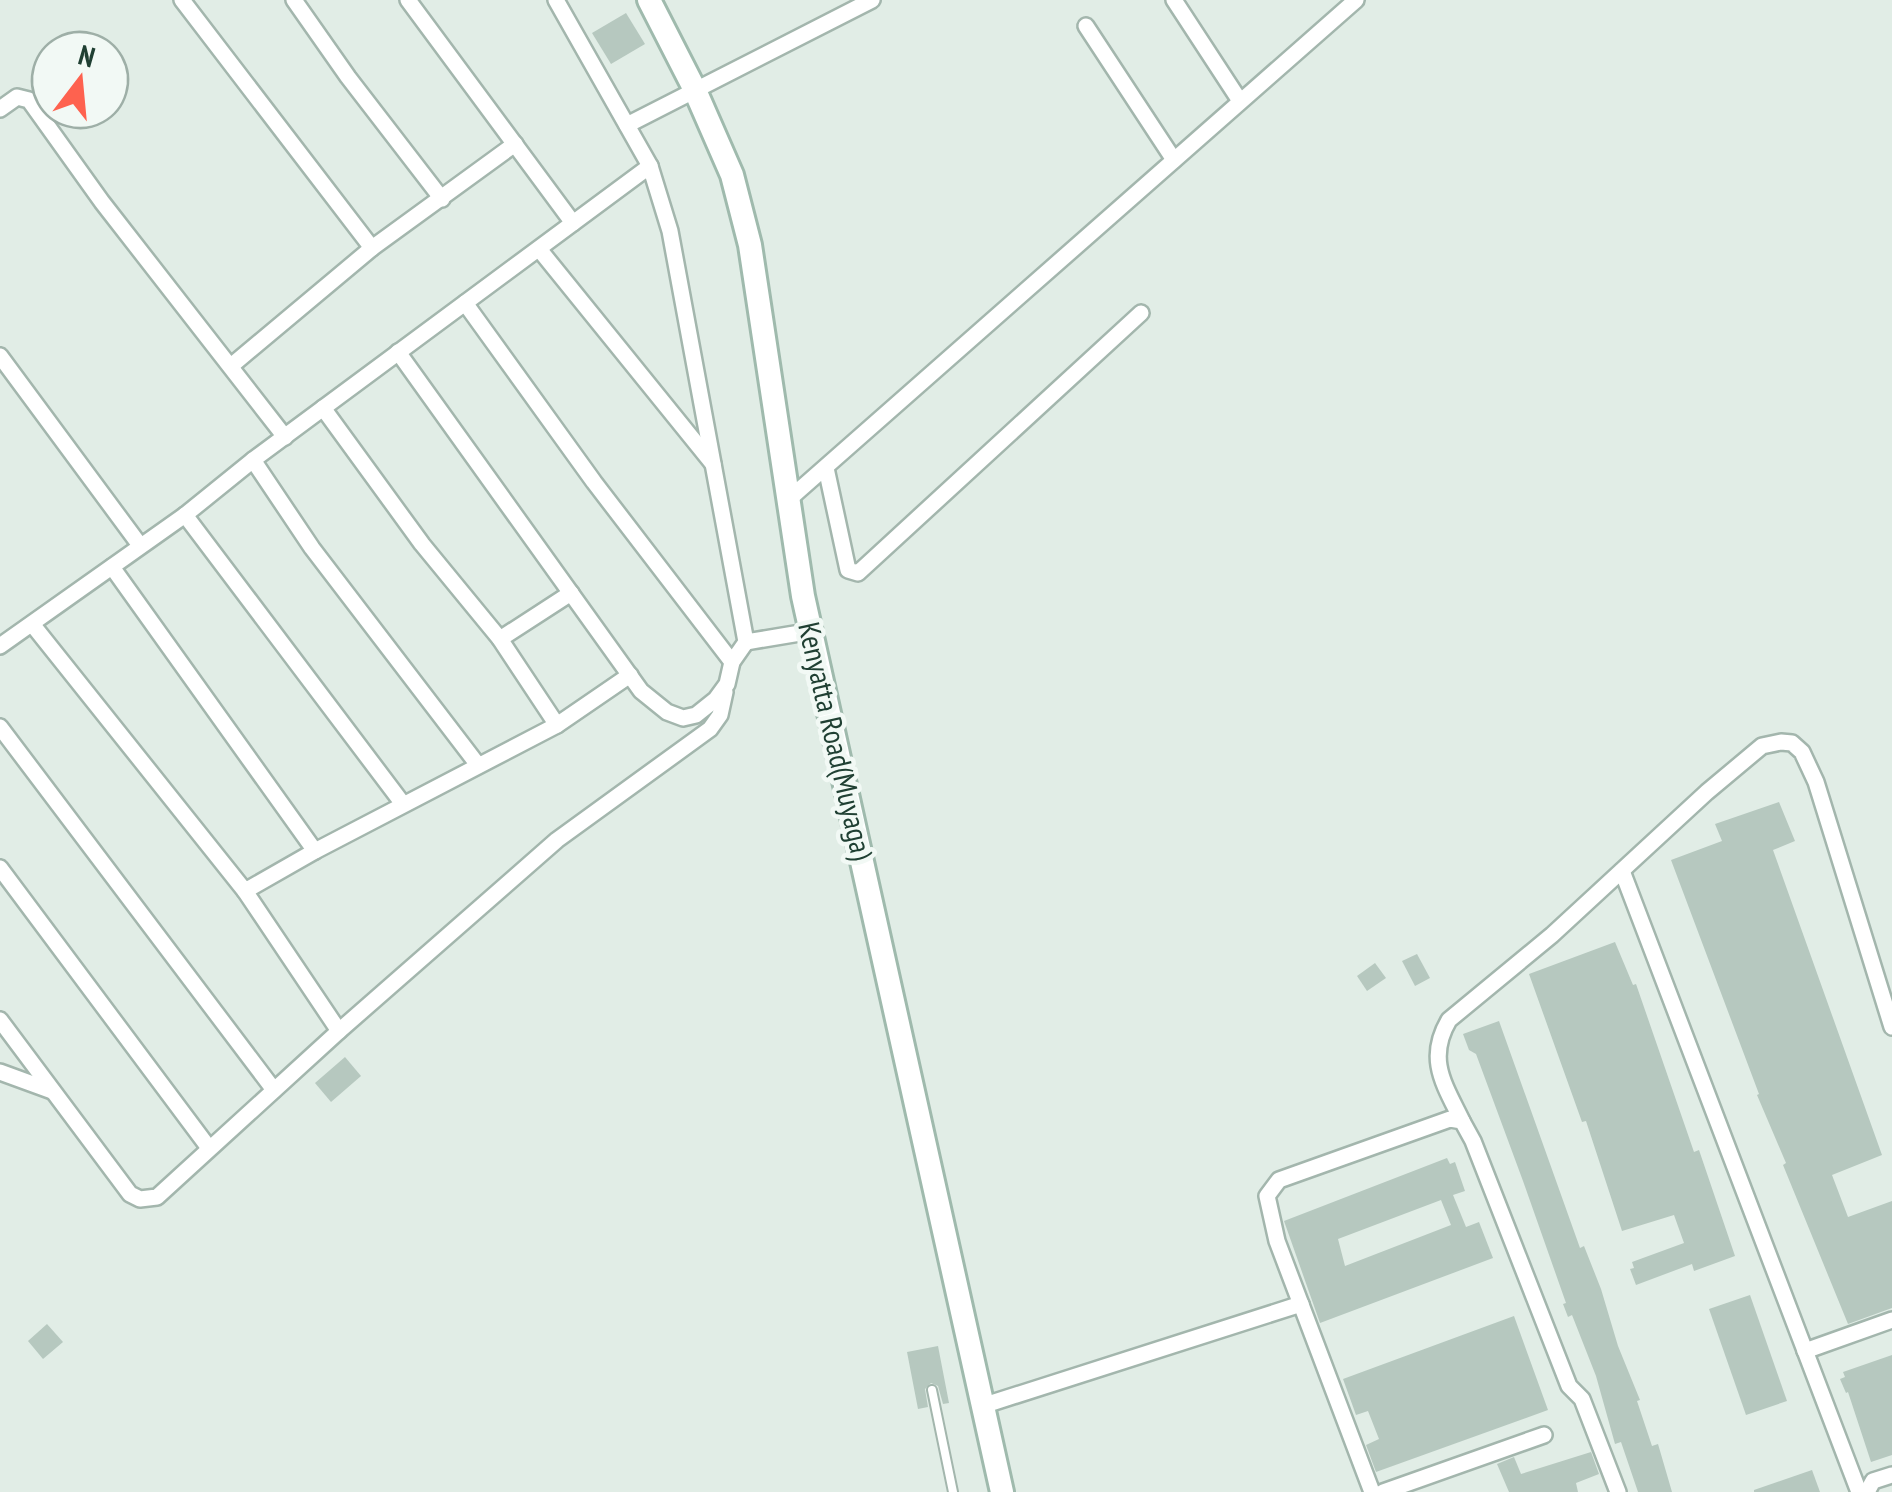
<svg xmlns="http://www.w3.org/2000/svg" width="1892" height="1492" viewBox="0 0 1892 1492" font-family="'PT Sans Narrow',sans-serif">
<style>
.building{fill:#b6c8bf;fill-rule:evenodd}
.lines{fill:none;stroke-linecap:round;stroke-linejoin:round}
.service-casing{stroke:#a3b6ad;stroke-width:12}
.minor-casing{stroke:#a3b6ad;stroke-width:20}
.secondary-casing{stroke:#9fbaad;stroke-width:28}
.service{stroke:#fff;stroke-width:8}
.minor{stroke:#fff;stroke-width:15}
.secondary{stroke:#fff;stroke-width:22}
.labels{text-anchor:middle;stroke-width:9;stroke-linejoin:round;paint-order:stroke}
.street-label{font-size:30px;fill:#204033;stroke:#f2f9f5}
</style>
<rect width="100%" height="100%" fill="#e1ede6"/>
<!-- building -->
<g class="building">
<polygon points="626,13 645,44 611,64 592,33"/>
<polygon points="1779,802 1795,841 1773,850 1882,1155 1832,1175 1848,1217 1892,1201 1892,1308 1848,1324 1783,1165 1786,1163 1757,1095 1759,1094 1671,860 1722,841 1715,824"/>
<polygon points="1615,942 1633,985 1636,984 1694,1152 1699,1150 1735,1256 1694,1271 1692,1264 1636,1285 1630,1269 1634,1268 1632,1262 1684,1243 1674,1215 1622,1231 1586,1121 1582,1122 1529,974"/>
<polygon points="1417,954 1430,978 1415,986 1402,961"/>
<polygon points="1375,963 1386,978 1367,991 1357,976"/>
<polygon points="1499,1021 1580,1248 1584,1246 1601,1289 1618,1346 1640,1400 1637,1401 1652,1446 1658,1444 1672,1492 1638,1492 1621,1442 1615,1444 1596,1376 1572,1315 1568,1317 1563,1304 1566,1303 1523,1181 1476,1054 1469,1050 1463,1034"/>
<polygon points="345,1057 361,1076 331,1102 315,1083"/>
<path d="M1447,1158L1450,1164L1455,1162L1465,1191L1453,1195L1466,1227L1479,1222L1493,1258L1320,1323L1284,1221ZM1441,1200L1451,1225L1345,1266L1338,1239Z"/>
<polygon points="1750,1295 1787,1401 1746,1415 1709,1309"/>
<polygon points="1514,1316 1548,1410 1376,1472 1366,1445 1379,1439 1368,1411 1356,1415 1343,1379"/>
<polygon points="47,1324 63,1342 43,1359 28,1341"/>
<polygon points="938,1346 949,1403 943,1404 938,1386 931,1383 925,1389 928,1407 918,1409 907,1352"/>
<polygon points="1892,1355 1892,1455 1871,1462 1848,1392 1846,1393 1840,1379 1845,1377 1843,1372"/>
<polygon points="1591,1452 1599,1474 1576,1483 1578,1492 1509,1492 1497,1464 1514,1457 1521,1474"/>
<polygon points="1812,1470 1820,1492 1754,1492 1754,1490"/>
</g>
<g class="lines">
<defs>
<polyline id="service" points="932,1390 953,1492"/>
<g id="minor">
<polyline points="182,0 372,248"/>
<polyline points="294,0 348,77 442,199"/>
<polyline points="408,0 573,223"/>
<polyline points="1174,0 1240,101"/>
<polyline points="1086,26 1174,160"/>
<polyline points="0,109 17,97 29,100 102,202 285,437"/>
<polyline points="627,125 872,0"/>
<polyline points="539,249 713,464"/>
<polyline points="465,303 594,482 732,662"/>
<polyline points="398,352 641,691 667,712 683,718 696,715 716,699 727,684 732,662 746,642 670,231 650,166 556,0"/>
<polyline points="0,356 139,544"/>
<polyline points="231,366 372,248 515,144"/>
<polyline points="323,408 422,544 500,639 557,725"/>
<polyline points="253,460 312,548 478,765"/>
<polyline points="826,468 848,570 858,573 1141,313"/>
<polyline points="788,500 1356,0"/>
<polyline points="185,515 403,804"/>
<polyline points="112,567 315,851"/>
<polyline points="32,624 245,891 315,851 557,725 630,675"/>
<polyline points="500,639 571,593"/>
<polyline points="746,642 812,631"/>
<polyline points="0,646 185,515 253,460 650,166"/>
<polyline points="0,727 274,1090"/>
<polyline points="0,868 209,1148"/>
<polyline points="1622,871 1859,1492"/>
<polyline points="245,891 339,1031"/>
<polyline points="0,1020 130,1194 140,1199 157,1197 339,1031 557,840 710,729 720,715 725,692"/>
<polyline points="0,1072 52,1091"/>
<path d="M1462,1121C1444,1084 1426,1059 1449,1020L1552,935L1707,792L1762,746L1781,742L1792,743L1802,752L1816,782L1892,1027"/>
<polyline points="1805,1351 1892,1320"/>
<polyline points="982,1406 1301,1304"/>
<polyline points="1372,1492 1277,1241 1267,1196 1279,1180 1450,1119 1462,1121 1473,1141 1569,1386 1582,1399 1618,1492"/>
<polyline points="1383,1492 1544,1435"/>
<polyline points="1867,1492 1873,1481 1892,1475"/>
</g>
<polyline id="secondary" points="649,0 694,88 732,175 750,245 803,596 1002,1492"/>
</defs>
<!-- service casing -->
<use href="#service" class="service-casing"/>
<!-- minor casing -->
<use href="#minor" class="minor-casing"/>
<!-- secondary casing -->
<use href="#secondary" class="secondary-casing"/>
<!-- service -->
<use href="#service" class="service"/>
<!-- minor -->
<use href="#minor" class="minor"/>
<!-- secondary -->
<use href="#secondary" class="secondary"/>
</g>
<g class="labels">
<!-- street labels -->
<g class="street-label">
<text transform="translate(835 741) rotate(77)" y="10">Kenyatta Road(Muyaga)</text>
</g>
</g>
<!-- north arrow -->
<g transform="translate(80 80) rotate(16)"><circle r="48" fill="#f2f9f5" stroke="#9eafa7" stroke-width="2.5"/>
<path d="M0-8L18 38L0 25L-18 38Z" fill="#fe624f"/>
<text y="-15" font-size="28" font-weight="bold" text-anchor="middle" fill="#204033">N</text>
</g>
</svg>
